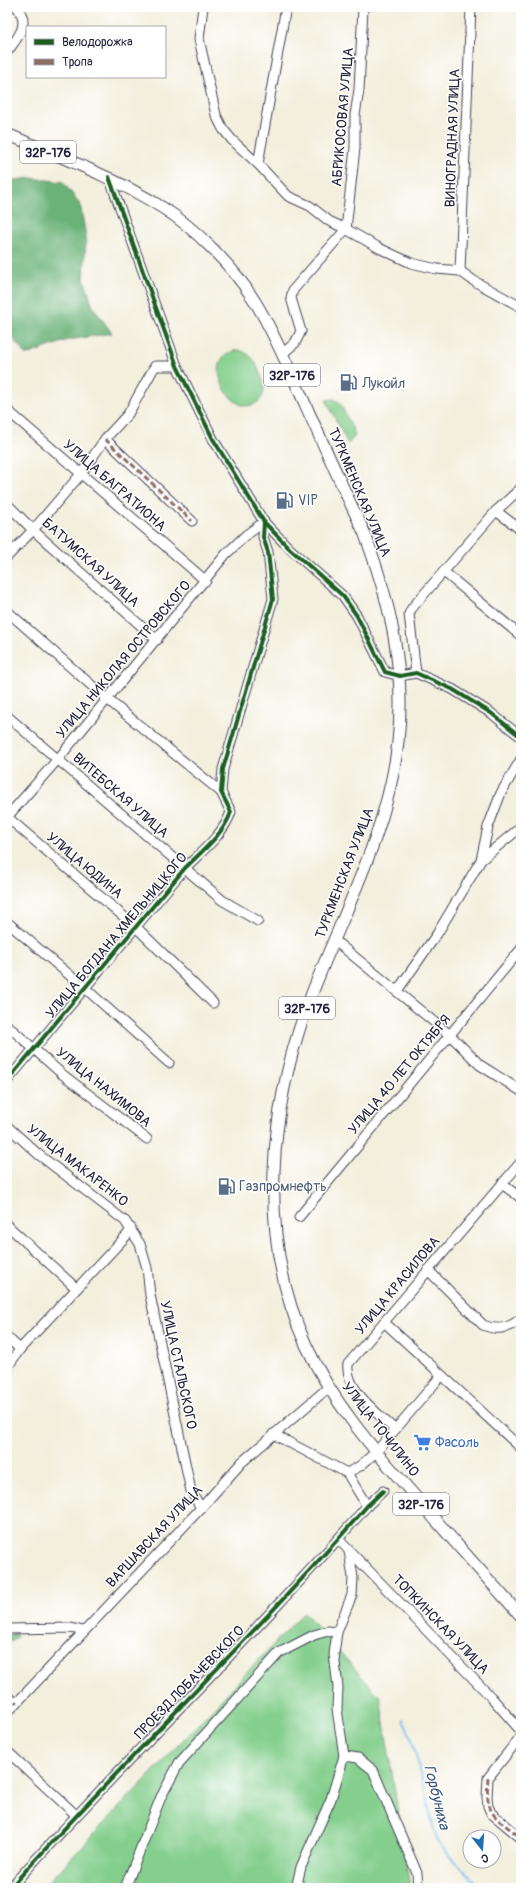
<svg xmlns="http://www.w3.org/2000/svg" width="528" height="1895" viewBox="0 0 528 1895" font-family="Pangolin,sans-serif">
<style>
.green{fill:#84cf8d;stroke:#537864}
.forest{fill:#6bb278;stroke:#466a5a}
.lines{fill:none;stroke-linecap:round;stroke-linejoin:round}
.stream{stroke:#75bced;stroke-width:2}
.minor-casing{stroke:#414153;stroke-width:11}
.major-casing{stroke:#414153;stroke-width:13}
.minor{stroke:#fff;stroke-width:9}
.major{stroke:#fff;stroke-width:11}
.quiet{stroke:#8d6e63;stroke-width:3;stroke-dasharray:6 3;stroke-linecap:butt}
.cycleway-casing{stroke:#fff;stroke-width:6}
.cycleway{stroke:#1b5e20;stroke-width:4}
.labels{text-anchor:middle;stroke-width:3;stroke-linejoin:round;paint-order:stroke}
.shield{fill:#fff;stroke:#646476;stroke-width:1}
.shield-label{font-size:13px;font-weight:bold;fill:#22223b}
.street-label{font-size:14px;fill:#22223b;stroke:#fff}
.service-label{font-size:14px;fill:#4e5e75;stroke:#fff;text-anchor:start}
.shop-label{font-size:14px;fill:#366cbe;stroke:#fff;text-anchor:start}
.water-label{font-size:15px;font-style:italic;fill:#3f5879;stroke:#fff}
</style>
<rect width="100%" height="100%" fill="#fff"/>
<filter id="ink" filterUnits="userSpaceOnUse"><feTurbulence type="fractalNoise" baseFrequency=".025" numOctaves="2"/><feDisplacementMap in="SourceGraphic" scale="8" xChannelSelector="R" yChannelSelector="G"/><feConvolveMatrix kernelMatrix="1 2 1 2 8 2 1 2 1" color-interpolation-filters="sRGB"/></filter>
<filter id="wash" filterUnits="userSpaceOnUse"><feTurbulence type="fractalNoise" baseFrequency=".012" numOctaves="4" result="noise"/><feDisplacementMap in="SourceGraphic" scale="16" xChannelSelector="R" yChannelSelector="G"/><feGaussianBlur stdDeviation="0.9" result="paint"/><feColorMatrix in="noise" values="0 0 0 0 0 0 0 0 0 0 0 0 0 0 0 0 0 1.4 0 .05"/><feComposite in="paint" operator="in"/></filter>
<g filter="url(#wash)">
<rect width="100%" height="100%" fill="#f3efdd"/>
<!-- green -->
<g class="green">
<path d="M239,350C244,352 249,354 252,358C256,361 257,367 259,371C265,384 268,399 252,405C228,413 199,355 239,350Z"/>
<polygon points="333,399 338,401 341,405 354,432 355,436 348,444 326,400"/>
<polygon points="304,1612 380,1697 410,1888 43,1888"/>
</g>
<!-- forest -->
<g class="forest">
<polygon points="31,178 63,182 80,204 86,236 84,279 93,307 112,333 68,340 26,355 7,331 7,181"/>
<polygon points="15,1633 18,1636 13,1641 7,1643 7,1634"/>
</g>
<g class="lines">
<!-- stream -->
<polyline class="stream" points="403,1720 412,1739 437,1842 481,1888"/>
</g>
</g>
<g filter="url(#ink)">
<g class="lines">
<defs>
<g id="minor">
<polyline points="203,7 199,39 216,115 223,129 232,140 258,164 288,196 310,206 329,221 346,229 381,249 411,263 437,269 460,271 474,281 521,307"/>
<path d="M7,52C18,37 31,24 17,7"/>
<polyline points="258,164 286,7"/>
<polyline points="109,177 177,366 213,439 264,522 289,548 343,596 357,616 385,672 400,676 416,673 452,689 491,713 521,737"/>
<polyline points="460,271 471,7"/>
<polyline points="282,354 295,343 301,331 291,298 293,290 346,229 355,148 355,115 359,90 363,7"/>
<polyline points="7,410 206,581"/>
<polyline points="105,439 192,521"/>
<polyline points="7,504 33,530 157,640"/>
<polyline points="496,511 521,530"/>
<polyline points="7,557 33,530 81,474 105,439 128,414 155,366 177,366"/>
<polyline points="444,572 521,636"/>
<polyline points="7,611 107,699 221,792"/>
<polyline points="416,673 409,614 412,608 496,511 521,488"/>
<polyline points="7,716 222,900 258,921"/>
<polyline points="7,817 58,759 226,554 246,535 264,522"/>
<polyline points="7,817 136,927 213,1003"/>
<polyline points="481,860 521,827"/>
<polyline points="7,922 86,989 169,1063"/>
<polyline points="334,940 450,1035 480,1065 521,1091"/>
<polyline points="397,991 437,934 481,860 488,827 501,793 521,759"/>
<polyline points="7,1025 62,1074 147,1139"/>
<path d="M7,1081L185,868C201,852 224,834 231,812L221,792L223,769L273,599L268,552L263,537L264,522"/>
<polyline points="7,1126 38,1154 125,1221 140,1244 147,1268 150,1295 191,1491 201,1508"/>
<polyline points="502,1184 521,1198"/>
<polyline points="299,1217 521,949"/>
<polyline points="7,1225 76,1288"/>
<path d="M428,1270L483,1325C497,1331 509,1329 521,1318"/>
<polyline points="384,1322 521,1448"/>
<polyline points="7,1337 20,1349"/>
<polyline points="7,1368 20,1349 128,1234 131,1228"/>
<path d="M394,1429C377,1412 345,1390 348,1364L521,1162"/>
<polyline points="273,1434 347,1473 367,1506"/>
<polyline points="347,1473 360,1466 376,1452 441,1376"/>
<polyline points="338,1539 491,1697 521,1731"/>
<polyline points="7,1629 71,1628 83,1631"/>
<polyline points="7,1697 17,1703"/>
<polyline points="7,1713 201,1508 242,1462 329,1387"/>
<polyline points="521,1736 488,1778 487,1797 488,1806 491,1813 521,1838"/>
<polyline points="7,1751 76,1815"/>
<polyline points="344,1756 358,1758 373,1770 417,1873 418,1888"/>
<path d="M10,1888C126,1758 253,1638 367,1506L383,1491"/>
<polyline points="125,1888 161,1797 179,1763 279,1653 314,1635 328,1631 337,1632"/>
<polyline points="296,1888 301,1867 331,1799 344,1756 337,1709 338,1687 334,1654 337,1632 352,1595 353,1578 349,1551"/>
</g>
<path id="major" d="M7,134C60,157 114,177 163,208C194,227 233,267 252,297C268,321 280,349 292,375C316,428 339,480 364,532C390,601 406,668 398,742C388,832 343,913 311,996C269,1105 256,1237 306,1345C332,1402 373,1449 414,1495C449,1536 485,1576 521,1616"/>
</defs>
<!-- minor casing -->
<use href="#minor" class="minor-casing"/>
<!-- major casing -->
<use href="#major" class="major-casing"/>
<!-- minor -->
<use href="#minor" class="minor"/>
<!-- major -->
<use href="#major" class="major"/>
<!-- quiet -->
<g class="quiet">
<polyline points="105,439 192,521"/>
<polyline points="7,1697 17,1703"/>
<path d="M488,1778C485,1817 494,1815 521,1838"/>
</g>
<defs>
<g id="cycleway">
<polyline points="109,177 177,366 213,439 264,522 289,548 343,596 357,616 385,672 400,676 416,673 452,689 491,713 521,737"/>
<path d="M7,1081L185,868C201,852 224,834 231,812L221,792L223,769L273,599L268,552L263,537L264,522"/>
<path d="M10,1888C126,1758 253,1638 367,1506L383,1491"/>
</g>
</defs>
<!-- cycleway casing -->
<use href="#cycleway" class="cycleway-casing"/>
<!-- cycleway -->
<use href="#cycleway" class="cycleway"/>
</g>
</g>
<!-- icons -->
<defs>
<symbol id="fuel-bare" viewBox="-9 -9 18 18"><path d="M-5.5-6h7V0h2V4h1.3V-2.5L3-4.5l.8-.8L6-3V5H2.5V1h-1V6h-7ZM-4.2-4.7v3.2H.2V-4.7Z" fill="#5c6f8a" stroke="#fff" stroke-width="2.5" paint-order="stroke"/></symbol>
<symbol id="supermarket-bare" viewBox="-9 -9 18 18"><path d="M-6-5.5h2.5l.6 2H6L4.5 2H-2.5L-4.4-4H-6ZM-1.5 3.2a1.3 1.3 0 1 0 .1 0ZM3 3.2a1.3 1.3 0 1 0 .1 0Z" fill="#3f7fe0" stroke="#fff" stroke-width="2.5" paint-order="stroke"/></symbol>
</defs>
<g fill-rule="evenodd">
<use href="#fuel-bare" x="336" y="370" width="25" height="25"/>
<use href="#fuel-bare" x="272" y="488" width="25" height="25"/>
<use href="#fuel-bare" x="214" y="1174" width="25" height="25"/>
<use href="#supermarket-bare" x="410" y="1430" width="25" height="25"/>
</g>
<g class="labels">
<!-- shield labels -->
<g class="shield">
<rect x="20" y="141" width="56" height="22" rx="3"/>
<rect x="264" y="364" width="56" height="22" rx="3"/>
<rect x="279" y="997" width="56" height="22" rx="3"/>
<rect x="393" y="1493" width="56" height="22" rx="3"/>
</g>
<g class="shield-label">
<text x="48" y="157">32Р-176</text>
<text x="292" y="380">32Р-176</text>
<text x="307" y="1013">32Р-176</text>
<text x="421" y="1509">32Р-176</text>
</g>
<!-- street labels -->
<g class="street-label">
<text transform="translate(342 117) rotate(-85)" y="5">АБРИКОСОВАЯ УЛИЦА</text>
<text transform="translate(452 138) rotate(-88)" y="5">ВИНОГРАДНАЯ УЛИЦА</text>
<text transform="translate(115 485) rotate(41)" y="5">УЛИЦА БАГРАТИОНА</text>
<text transform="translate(360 492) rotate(67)" y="5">ТУРКМЕНСКАЯ УЛИЦА</text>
<text transform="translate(91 562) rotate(42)" y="5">БАТУМСКАЯ УЛИЦА</text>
<text transform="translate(123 659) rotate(-50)" y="5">УЛИЦА НИКОЛАЯ ОСТРОВСКОГО</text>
<text transform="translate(121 795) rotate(41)" y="5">ВИТЕБСКАЯ УЛИЦА</text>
<text transform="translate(85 865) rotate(40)" y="5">УЛИЦА ЮДИНА</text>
<text transform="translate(344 873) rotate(-69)" y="5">ТУРКМЕНСКАЯ УЛИЦА</text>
<text transform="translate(116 935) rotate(-50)" y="5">УЛИЦА БОГДАНА ХМЕЛЬНИЦКОГО</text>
<text transform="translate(399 1074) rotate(-50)" y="5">УЛИЦА 40 ЛЕТ ОКТЯБРЯ</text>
<text transform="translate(104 1087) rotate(39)" y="5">УЛИЦА НАХИМОВА</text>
<text transform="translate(78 1165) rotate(38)" y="5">УЛИЦА МАКАРЕНКО</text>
<text transform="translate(397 1285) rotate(-50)" y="5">УЛИЦА КРАСИЛОВА</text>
<text transform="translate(179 1365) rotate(78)" y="5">УЛИЦА СТАЛЬСКОГО</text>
<text transform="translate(381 1429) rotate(52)" y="5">УЛИЦА ТОЧИЛИНО</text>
<text transform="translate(154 1536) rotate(-47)" y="5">ВАРШАВСКАЯ УЛИЦА</text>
<text transform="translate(441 1624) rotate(46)" y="5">ТОПКИНСКАЯ УЛИЦА</text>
<text transform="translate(189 1682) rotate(-46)" y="5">ПРОЕЗД ЛОБАЧЕВСКОГО</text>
</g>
<!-- service labels -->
<g class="service-label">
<text x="362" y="388">Лукойл</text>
<text x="298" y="505">VIP</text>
<text x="239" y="1191">Газпромнефть</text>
</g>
<!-- shop labels -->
<g class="shop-label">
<text x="435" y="1447">Фасоль</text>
</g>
<!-- water labels -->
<g class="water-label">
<text transform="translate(437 1797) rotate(76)" y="5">Горбуниха</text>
</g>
</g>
<!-- margin -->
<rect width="528" height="1895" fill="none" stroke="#fff" stroke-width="24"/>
<!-- legend -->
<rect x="26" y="26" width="140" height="52" fill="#ffffff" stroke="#a7a7b1"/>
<rect x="34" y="39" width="20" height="6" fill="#1b5e20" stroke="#a7a7b1"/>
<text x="62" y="46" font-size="12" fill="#22223b">Велодорожка</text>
<rect x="34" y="59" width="20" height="6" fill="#8d6e63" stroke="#a7a7b1"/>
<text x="62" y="66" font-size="12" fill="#22223b">Тропа</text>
<!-- north arrow -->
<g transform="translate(482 1849) rotate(163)"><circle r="19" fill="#ffffff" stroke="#a7a7b1"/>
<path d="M0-3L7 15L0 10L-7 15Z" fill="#1f6fb2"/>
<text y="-6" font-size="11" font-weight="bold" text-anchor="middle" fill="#22223b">С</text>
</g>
</svg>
